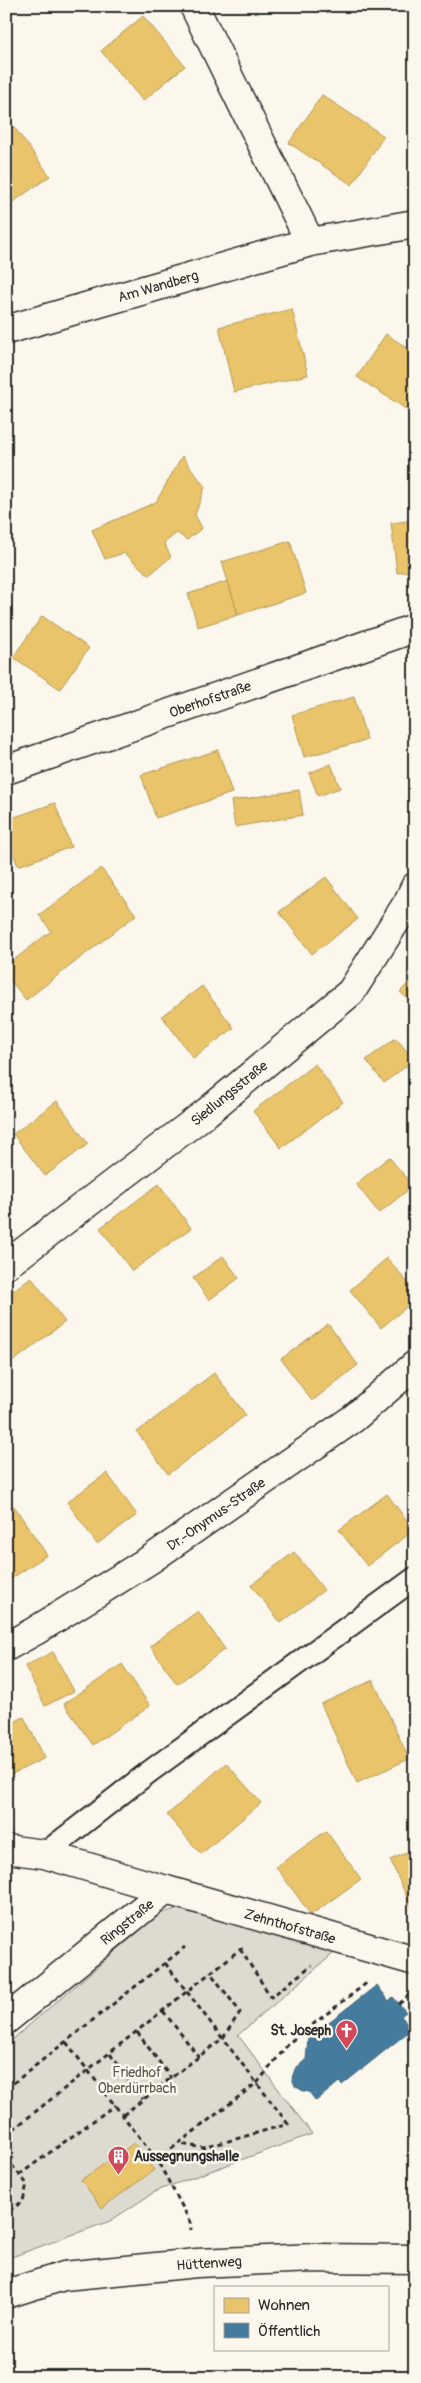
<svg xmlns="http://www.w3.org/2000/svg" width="421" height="2383" viewBox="0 0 421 2383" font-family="Pangolin,sans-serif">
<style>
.green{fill:#dddad0;stroke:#84827e}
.homes{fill:#e9c46a;stroke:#b09657}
.public{fill:#457b9d;stroke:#3d637b}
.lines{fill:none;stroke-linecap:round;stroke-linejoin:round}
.service-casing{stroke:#2b2b2b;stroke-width:25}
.minor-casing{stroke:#2b2b2b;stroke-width:31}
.tertiary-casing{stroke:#2b2b2b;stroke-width:31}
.path{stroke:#2b2b2b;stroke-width:3;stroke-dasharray:5 4;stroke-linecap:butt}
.service{stroke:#fbf7ec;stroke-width:21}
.minor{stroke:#fbf7ec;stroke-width:28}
.tertiary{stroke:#fbf7ec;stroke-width:28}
.labels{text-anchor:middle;stroke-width:5;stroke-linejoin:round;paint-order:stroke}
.street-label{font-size:14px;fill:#2b2b2b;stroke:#fbf7ec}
.poi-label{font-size:14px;font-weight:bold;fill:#2b2b2b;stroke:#fbf7ec;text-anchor:end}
.park-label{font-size:14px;fill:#585754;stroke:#fbf7ec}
</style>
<rect width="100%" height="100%" fill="#fbf7ec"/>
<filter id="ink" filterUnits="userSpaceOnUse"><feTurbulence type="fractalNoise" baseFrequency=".02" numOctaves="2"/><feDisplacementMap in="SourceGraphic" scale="10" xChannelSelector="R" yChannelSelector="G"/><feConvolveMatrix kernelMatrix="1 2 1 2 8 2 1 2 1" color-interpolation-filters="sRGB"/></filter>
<g filter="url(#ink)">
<!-- green -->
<polygon class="green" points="179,1908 340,1948 238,2035 312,2134 156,2191 110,2221 6,2259 6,2045 159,1914"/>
<!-- homes -->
<g class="homes">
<polygon points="143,16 185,66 143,101 101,51"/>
<polygon points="322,95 384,136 352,185 289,143"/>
<polygon points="6,116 50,176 6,207"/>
<polygon points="292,309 308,375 234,392 219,327"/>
<polygon points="386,334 415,353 415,415 357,377"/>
<polygon points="182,456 205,487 195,515 202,528 187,540 177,533 164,543 171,557 149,575 124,553 105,559 92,530 156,502"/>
<polygon points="415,520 415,570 397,573 391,523"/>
<polygon points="290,541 306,593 238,615 222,562"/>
<polygon points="228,581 238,615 198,627 188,594"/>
<polygon points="42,616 89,648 60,689 13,657"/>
<polygon points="354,697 367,740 304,757 292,715"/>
<polygon points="218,750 232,793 156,818 141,775"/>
<polygon points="331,764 340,788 318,796 309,773"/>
<polygon points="299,790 303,815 235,827 231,801"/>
<polygon points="55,803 71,847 18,866 6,834 6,820"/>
<polygon points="101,868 136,915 26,1000 6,975 6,966 51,931 39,915"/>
<polygon points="326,877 358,919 312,954 279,912"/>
<polygon points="415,976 415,1005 400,992"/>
<polygon points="202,986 234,1028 193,1058 162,1016"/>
<polygon points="396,1038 414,1060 384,1083 366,1060"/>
<polygon points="315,1064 343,1102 281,1148 253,1111"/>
<polygon points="57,1101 88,1144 45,1176 13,1134"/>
<polygon points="389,1157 413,1186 379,1213 356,1184"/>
<polygon points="159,1184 191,1228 132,1271 100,1228"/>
<polygon points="223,1256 239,1278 209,1300 193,1278"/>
<polygon points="387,1258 415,1291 415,1300 381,1328 350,1290"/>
<polygon points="31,1277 65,1322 6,1367 6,1296"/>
<polygon points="328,1324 358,1365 312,1401 281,1359"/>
<polygon points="214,1373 246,1415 168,1474 137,1432"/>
<polygon points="107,1473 137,1515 97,1544 67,1502"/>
<polygon points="387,1494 414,1530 367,1566 339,1530"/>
<polygon points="14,1506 47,1555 6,1582 6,1511"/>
<polygon points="294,1552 324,1590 281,1623 251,1585"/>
<polygon points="198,1611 225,1649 177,1684 150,1646"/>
<polygon points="53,1652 74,1691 45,1706 25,1666"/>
<polygon points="122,1664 150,1706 93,1745 64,1704"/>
<polygon points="373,1680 409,1759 357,1783 321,1704"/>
<polygon points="24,1717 45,1758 6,1777 6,1726"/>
<polygon points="226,1763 261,1803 201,1854 167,1815"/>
<polygon points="326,1831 361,1879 311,1915 276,1867"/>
<polygon points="415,1849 415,1915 390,1860"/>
<polygon points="134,2143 154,2170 102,2208 81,2180"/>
</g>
<!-- public -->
<polygon class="public" points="377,1985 389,2001 393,1997 406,2012 401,2016 412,2029 342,2085 339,2082 316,2101 309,2092 303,2091 295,2086 292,2078 295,2069 306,2059 308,2038"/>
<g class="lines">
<defs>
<polyline id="service" points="44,1854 149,1772 415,1578"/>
<g id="minor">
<polyline points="194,6 310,242"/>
<polyline points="6,330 310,242 415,224"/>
<polyline points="6,1265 207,1112 351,992 408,902 415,887"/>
<polyline points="6,1647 35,1631 151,1559 354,1418 415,1365"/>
<polyline points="6,1849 44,1854 166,1890 6,2020"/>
<polyline points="166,1890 415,1961"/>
<polyline points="6,2294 64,2276 197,2263 315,2258 415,2259"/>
</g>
<polyline id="tertiary" points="6,770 415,628"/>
</defs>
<!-- service casing -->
<use href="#service" class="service-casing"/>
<!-- minor casing -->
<use href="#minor" class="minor-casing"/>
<!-- tertiary casing -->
<use href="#tertiary" class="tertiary-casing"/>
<!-- path -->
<g class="path">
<polyline points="240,1949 271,1997 312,1965"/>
<polyline points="165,1963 288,2124 204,2148 180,2144"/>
<polyline points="399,2004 411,1993"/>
<polyline points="163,2011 199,2057"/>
<polyline points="137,2032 171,2078"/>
<polyline points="66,2042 157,2160 190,2221 191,2230"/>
<polyline points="110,2054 143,2099"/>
<polyline points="6,2089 185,1947"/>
<polyline points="123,2115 223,2038 240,2012 210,1972"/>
<polyline points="6,2135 243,1947"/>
<polyline points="6,2158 27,2184 23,2201 6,2213"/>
<polyline points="157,2160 258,2082 290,2042 368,1982"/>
<polyline points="19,2175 115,2105"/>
</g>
<!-- service -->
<use href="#service" class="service"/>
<!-- minor -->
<use href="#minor" class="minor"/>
<!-- tertiary -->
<use href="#tertiary" class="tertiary"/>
</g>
</g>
<!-- icons -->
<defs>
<symbol id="church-pin" viewBox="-11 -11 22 30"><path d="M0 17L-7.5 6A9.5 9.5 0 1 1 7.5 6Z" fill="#d1495b" stroke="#fbf7ec"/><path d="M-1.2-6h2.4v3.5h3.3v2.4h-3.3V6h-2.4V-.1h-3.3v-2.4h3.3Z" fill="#fff"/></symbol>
<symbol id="building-pin" viewBox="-11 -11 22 30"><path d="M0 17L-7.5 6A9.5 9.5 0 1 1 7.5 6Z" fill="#d1495b" stroke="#fbf7ec"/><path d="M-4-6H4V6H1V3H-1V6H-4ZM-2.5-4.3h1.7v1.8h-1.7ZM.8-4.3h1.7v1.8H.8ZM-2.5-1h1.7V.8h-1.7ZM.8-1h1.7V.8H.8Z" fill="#fff"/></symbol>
</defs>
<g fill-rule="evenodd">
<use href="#church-pin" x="334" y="2018" width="25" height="34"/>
<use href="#building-pin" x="106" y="2144" width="25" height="34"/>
</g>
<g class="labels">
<!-- street labels -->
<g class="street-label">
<text transform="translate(158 286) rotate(-16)" y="5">Am Wandberg</text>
<text transform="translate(210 699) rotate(-19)" y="5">Oberhofstraße</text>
<text transform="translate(229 1093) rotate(-39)" y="5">Siedlungsstraße</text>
<text transform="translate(216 1514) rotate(-35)" y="5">Dr.-Onymus-Straße</text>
<text transform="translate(127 1922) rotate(-39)" y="5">Ringstraße</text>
<text transform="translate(290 1926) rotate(16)" y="5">Zehnthofstraße</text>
<text transform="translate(209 2263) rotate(-4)" y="5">Hüttenweg</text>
</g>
<!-- poi labels -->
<g class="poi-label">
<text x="331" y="2035">St. Joseph</text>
<text x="134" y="2161" text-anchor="start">Aussegnungshalle</text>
</g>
<!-- park labels -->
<g class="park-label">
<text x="137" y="2077">Friedhof<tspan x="137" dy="16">Oberdürrbach</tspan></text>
</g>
</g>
<!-- margin -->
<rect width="421" height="2383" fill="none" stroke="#fbf7ec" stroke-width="25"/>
<rect x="12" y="12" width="396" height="2358" fill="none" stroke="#2b2b2b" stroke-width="2" filter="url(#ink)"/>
<!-- legend -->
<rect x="214" y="2286" width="175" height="65" fill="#fbf7ec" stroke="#a8a59f"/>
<rect x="224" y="2298" width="25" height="15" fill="#e9c46a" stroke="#a8a59f"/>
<text x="258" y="2310" font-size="15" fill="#2b2b2b">Wohnen</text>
<rect x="224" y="2323" width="25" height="15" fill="#457b9d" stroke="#a8a59f"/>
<text x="258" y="2336" font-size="15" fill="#2b2b2b">Öffentlich</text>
</svg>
